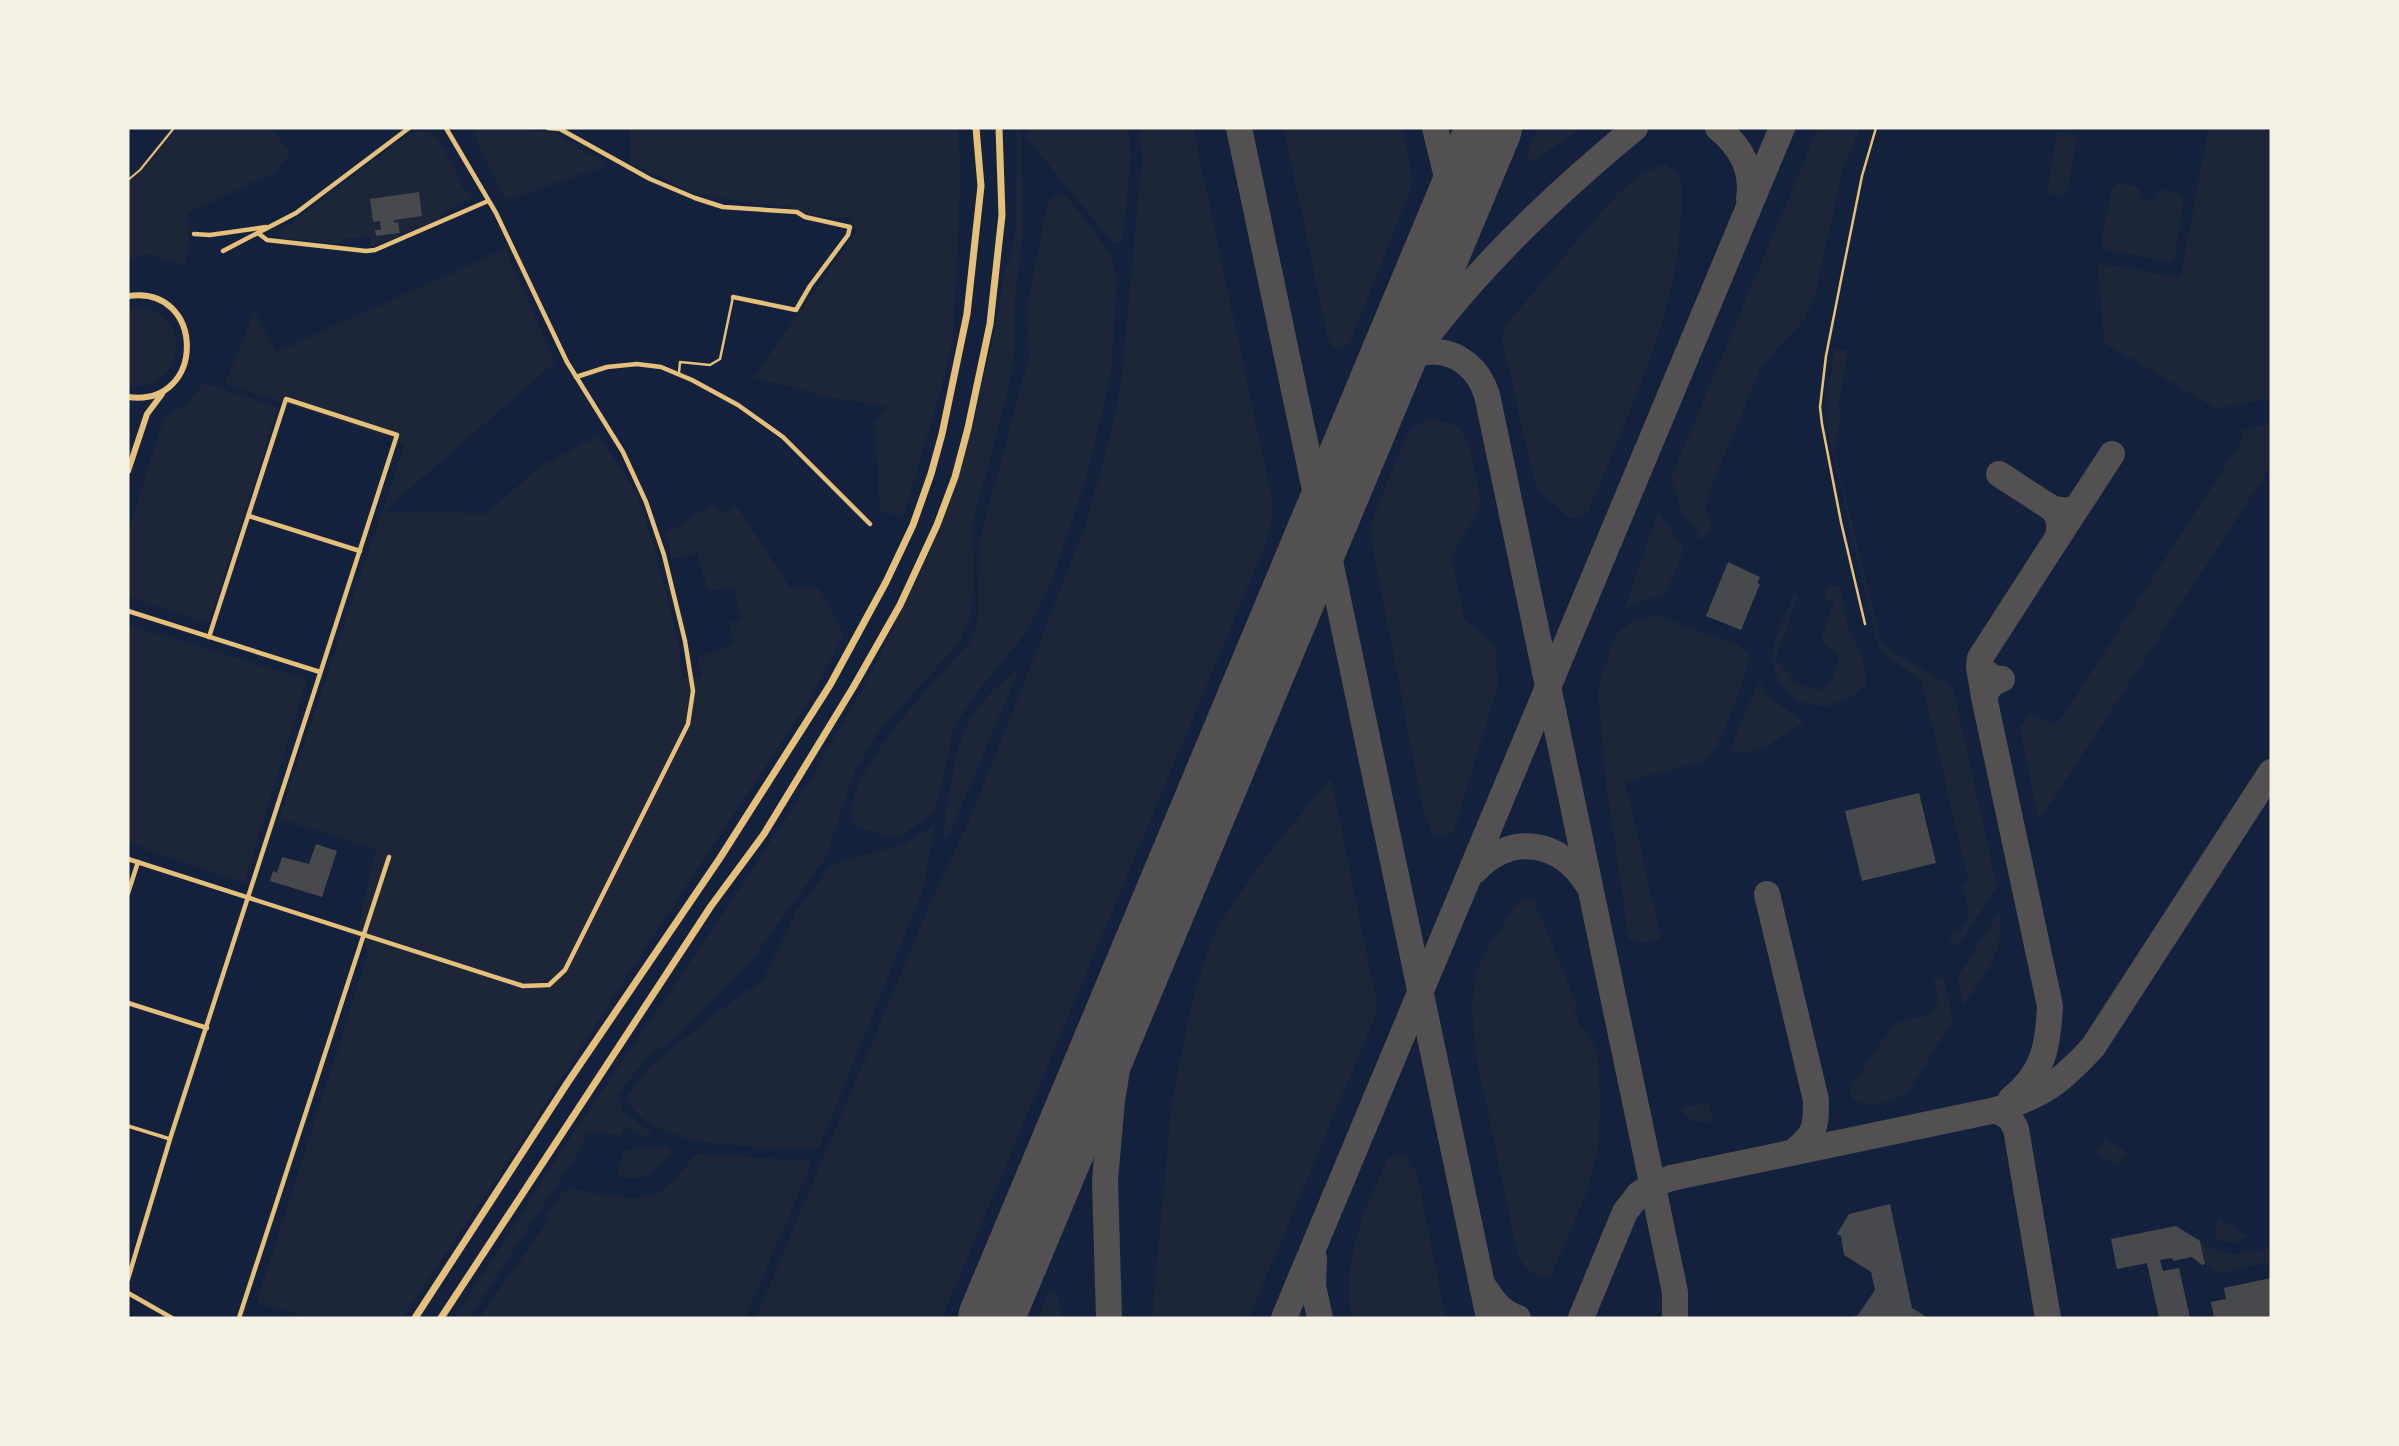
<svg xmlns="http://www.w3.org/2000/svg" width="2399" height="1446" viewBox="0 0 2399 1446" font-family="'Fira Sans',sans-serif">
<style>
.green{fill:#1d2539}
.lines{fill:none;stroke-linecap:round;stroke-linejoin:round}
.taxiway{stroke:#525050;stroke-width:26}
.runway{stroke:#525050;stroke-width:66}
.building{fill:#48494c}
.path{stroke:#e5c07b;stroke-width:2}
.service{stroke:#e5c07b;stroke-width:2.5}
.pedestrian{stroke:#e5c07b;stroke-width:3.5}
.minor{stroke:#e5c07b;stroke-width:4.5}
.secondary{stroke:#e5c07b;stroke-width:6}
.primary{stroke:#e5c07b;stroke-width:7}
</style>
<rect width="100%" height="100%" fill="#14213d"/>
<!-- green -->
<g class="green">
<polygon points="171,128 269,128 291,152 276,172 187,213 189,245 185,266 147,254 128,260 128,175 139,167"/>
<polygon points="473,128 507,128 553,133 606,163 595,170 506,200 480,149"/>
<polygon points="630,128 957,128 961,166 953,338 940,393 903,517 880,510 875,423 886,407 824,396 754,377 856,232 849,217 829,217 808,214 789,207 724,199 688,191 630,163"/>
<polygon points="1016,128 1021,128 1023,232 1014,310 1014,354 1011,378 972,526 974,580 970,618 958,644 880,729 854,772 826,857 751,961 672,1041 648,1056 618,1094 623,1113 652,1132 645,1137 625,1127 620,1136 594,1131 585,1135 582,1147 469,1318 455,1318 568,1141 744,883 811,779 871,674 912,587 951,494 975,418 999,309 1004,270 1011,257 1016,230"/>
<polygon points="1028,128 1128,128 1131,159 1122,242 1113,243 1028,139"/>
<polygon points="1139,128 1193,128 1273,504 1272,521 1266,543 942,1318 756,1318 934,895 970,819 1084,530 1113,426 1122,376 1142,159"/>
<path d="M1284,128H1402L1413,182L1350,342C1342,352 1334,351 1328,339Z"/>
<polygon points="1537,128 1582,128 1532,162 1526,156"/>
<polygon points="1818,128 1860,128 1842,172 1815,295 1804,320 1761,367 1708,495 1706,510 1711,526 1702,540 1681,510 1671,478"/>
<polygon points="2209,128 2271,128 2271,398 2217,409 2104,343 2098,263 2180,278"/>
<polygon points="420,131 433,134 438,139 459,177 462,188 473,197 441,213 440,221 424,229 371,246 370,237 341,239 344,244 278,237 278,233 394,145 405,137"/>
<polygon points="2061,132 2074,134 2077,137 2067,193 2064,196 2050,193 2048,190 2057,134"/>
<path d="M1665,164L1680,175C1684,193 1682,210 1680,228C1672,328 1625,420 1588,512L1570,519L1536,488L1502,339L1505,326L1618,193L1642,174Z"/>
<path d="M2119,182L2139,188L2140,199L2155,201L2159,192C2166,189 2178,192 2184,197L2175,256L2172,260L2167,261L2106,250L2101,244L2112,188Z"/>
<path d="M1060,194L1066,196L1110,253L1113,262L1117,279L1112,362L1107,392L1088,471L1051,583L1026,633L972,698L953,731L935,812L900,837L894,838L854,826C834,780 941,676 970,642L978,622L980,539L1029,357L1027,309L1047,204L1050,199Z"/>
<polygon points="505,249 555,362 383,512 487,513 538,468 599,435 637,494 655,550 678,642 683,677 702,678 697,658 733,644 730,623 741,621 734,587 708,591 697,552 672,559 666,534 713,504 721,514 736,505 791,589 817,586 844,634 810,699 626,977 524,1137 402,1318 308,1318 257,1302 368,954 359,925 376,849 279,819 405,444 225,383 255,311 276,352"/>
<path d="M134,307C194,307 188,394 128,385V308Z"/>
<polygon points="1835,348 1848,351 1838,411 1842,413 1834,450 1882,645 1953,688 1997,887 1961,942 1957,945 1950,942 1948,938 1951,933 1961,931 1969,918 1963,887 1968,879 1922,681 1884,654 1877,643 1828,432 1827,398"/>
<polygon points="204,383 278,407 209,623 128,597 128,532 164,418 188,403"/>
<path d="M1430,420C1439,421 1448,421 1456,426C1472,436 1477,486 1481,505L1451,558L1465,620L1495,644L1498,684L1454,830L1448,836H1439L1431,832L1423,808L1373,548L1371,529L1377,507L1405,439L1415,426Z"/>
<polygon points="2271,423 2271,466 2039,821 2020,727 2030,713 2054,726 2065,713 2243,439 2242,431"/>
<polygon points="1658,511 1684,549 1666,593 1625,608"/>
<path d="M1829,586H1839L1850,633L1860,651L1867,683C1861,691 1854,695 1845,699C1838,702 1828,707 1820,706C1795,705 1775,686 1773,661C1771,639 1786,615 1794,594L1798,595L1775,662L1782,665L1781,669L1791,673L1792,681C1801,685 1812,691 1821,689C1834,686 1839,665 1838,654L1821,641L1834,602L1824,598Z"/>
<path d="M1656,615L1704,634L1735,643L1749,654L1750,658C1742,681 1722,751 1703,762L1625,782L1661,938L1643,943L1629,939L1606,783L1598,689L1614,638C1624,623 1640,620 1656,615Z"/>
<polygon points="128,625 307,679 244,883 128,843"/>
<path d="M1020,667L949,836L942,837C950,793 952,740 981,704C992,690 1008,678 1020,667Z"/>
<polygon points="1759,680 1769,698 1801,719 1803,723 1765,747 1740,754 1732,749 1732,746"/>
<polygon points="1331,778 1378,1009 1249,1318 1152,1318 1172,1102 1190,1012 1206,955 1223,918 1264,859"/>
<path d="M935,825L923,889L819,1147L815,1149C767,1146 644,1152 627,1096L650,1066L728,1004L762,982L797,910L831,866L836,863L904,844Z"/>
<polygon points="1525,899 1534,901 1578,1007 1574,1009 1581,1028 1588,1033 1597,1051 1600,1102 1598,1148 1586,1194 1552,1274 1538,1277 1526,1268 1518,1255 1477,1060 1472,1009 1476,974 1485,953 1516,904"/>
<path d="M1999,912C2007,950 1984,975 1964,1005L1959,986V975Z"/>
<path d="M1943,977L1953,1020L1908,1092C1894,1102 1859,1114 1850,1093L1852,1085L1891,1028C1915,1010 1951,1026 1932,979Z"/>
<polygon points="1708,1102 1713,1121 1694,1122 1680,1109"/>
<polygon points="2105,1139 2128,1153 2120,1164 2114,1165 2096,1152"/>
<path d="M645,1146L669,1148L672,1154C657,1168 642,1184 620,1177L618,1172L624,1149L632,1150Z"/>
<path d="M696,1154L809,1161L810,1167L745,1318H479L550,1218L546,1215L564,1191L571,1188C597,1193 638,1206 662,1190C675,1182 686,1166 696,1154Z"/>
<path d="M1395,1154L1406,1157L1413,1170L1416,1169L1446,1318H1352C1340,1262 1365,1210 1387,1160Z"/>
<path d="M2219,1218L2248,1237C2229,1247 2205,1243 2219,1218Z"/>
<path d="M2200,1241C2233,1261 2236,1254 2271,1247V1262L2220,1273L2205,1264Z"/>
<polygon points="1050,1289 1057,1292 1062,1318 1038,1318"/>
</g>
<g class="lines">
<!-- taxiway -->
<g class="taxiway">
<polyline points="1239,128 1489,1318"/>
<polyline points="1435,128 1455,210"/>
<path d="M1718,128C1740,146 1754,169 1749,199"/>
<path d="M1381,386C1407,337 1470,341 1487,395L1675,1292V1318"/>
<path d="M1347,469C1375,415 1405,361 1444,315C1500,246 1567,184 1635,128"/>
<polyline points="1999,474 2053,509"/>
<path d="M2078,506L2069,511L2053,509C2060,519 2060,525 2058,537L2112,454"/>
<path d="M1979,667L1993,678L2002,679C1992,683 1988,687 1984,697L1979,667L1980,658L2058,537"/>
<path d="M1984,697L2050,1006C2048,1046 2044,1073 2011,1099"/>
<path d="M1475,871C1511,832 1561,841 1588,885"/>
<path d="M1767,894L1816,1100C1816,1130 1815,1134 1792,1153"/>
<polyline points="1996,1110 2010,1118 2016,1129 2048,1318"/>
<polyline points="1314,1258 1313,1286 1320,1318"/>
<path d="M1484,1287C1494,1302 1501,1312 1518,1318"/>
<polyline points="991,1318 993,1314"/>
<polyline points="1109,1318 1105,1180 1112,1101 1122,1038 1146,948"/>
<polyline points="1284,1318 1782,128"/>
<path d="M1581,1318L1625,1212L1639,1194L1653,1185L1671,1178L1996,1110C2042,1096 2060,1083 2093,1047L2271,772"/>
</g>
<!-- runway -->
<polyline class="runway" points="991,1318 1489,128"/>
</g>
<!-- building -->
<g class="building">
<polygon points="419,192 422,216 394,220 394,223 398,222 400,233 376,236 375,230 381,230 380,221 373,222 370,199"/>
<polygon points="1728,562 1760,577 1757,583 1760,584 1741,630 1706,616"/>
<polygon points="1919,793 1936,863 1862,881 1845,811"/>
<polygon points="316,844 337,851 322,897 270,881 273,871 277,873 282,857 309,864"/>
<polygon points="1890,1204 1912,1308 1928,1318 1849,1318 1858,1315 1875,1290 1871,1272 1844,1255 1841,1236 1837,1234 1849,1214"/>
<polygon points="2176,1226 2200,1241 2205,1264 2202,1265 2192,1257 2173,1261 2172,1258 2160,1260 2163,1271 2179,1268 2190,1318 2159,1318 2147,1263 2117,1269 2111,1239"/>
<polygon points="2271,1278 2271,1318 2214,1318 2211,1302 2226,1299 2224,1288"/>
</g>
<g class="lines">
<!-- path -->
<polyline class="path" points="128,180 140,170 174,128"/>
<!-- service -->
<g class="service">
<polyline points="679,373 680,362 710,365 720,359 733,297"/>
<polyline points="1865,624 1841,522 1822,424 1820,407 1826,356 1841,280 1862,176 1876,128"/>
</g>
<!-- pedestrian -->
<polyline class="pedestrian" points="128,1126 170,1139"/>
<!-- minor -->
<g class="minor">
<polyline points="548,128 560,129 650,179 695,198 723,207 797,212 805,217 850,227 848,235 810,286 796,310 733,297"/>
<polyline points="258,233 267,240 366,251 375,250 488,201"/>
<polyline points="194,234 210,235 266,227"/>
<polyline points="223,251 296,213 409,128"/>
<polyline points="576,377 607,367 637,364 661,367 692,380 738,405 783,437 870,524"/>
<polyline points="249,516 360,551"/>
<polyline points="128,611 320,672"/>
<polyline points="128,859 523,986 549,985 565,970 688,724 693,691 685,641 664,555 646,502 623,452 567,362 496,213 446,128"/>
<polyline points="128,893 138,862"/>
<polyline points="128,1003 207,1028"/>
<polyline points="128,1279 170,1139 397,435 286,399 209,637"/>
<polyline points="128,1293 172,1318"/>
<polyline points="239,1318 389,857"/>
</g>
<!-- secondary -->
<g class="secondary">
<path d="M128,296C206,284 207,408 128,397"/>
<polyline points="128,471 147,414 162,394"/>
</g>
<!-- primary -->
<g class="primary">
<polyline points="415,1318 568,1082 720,858 830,685 886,582 913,525 931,474 942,434 967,314 981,186 976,128"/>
<polyline points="441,1318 711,906 764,834 854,686 900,605 937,525 955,477 968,428 990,324 1002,215 999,128"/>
</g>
</g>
<!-- border -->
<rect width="2399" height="1446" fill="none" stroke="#f6f1e7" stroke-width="259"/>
</svg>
